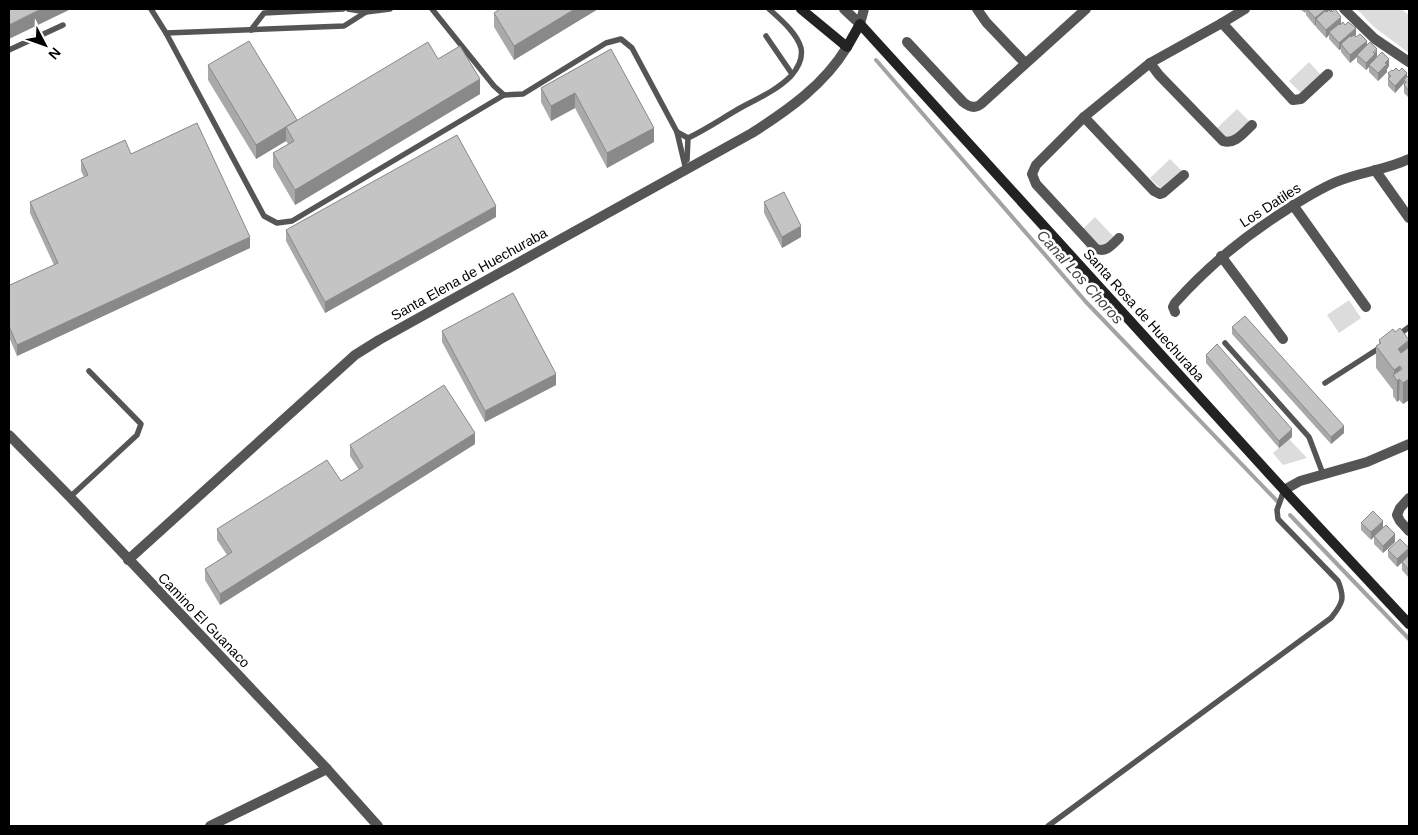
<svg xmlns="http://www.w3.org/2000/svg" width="1418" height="835" viewBox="0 0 1418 835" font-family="Arial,sans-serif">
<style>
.green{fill:#dcdcdc}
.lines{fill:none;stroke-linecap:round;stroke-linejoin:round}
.stream{stroke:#a3a3a3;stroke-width:4}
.lane{stroke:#555;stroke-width:5.5}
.street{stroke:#555;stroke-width:10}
.secondary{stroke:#222;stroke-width:10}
.wall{fill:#a9a9a9}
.shaded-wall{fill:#898989}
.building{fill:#c4c4c4;stroke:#898989}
.labels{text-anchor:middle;stroke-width:5;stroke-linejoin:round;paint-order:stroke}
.street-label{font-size:14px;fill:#000;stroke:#fff}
.water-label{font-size:15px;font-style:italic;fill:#444;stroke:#fff}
</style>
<rect width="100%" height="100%" fill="#fff"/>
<!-- green -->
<g class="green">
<polygon points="1357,9 1401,9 1409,15 1409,53 1374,27"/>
<polygon points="1309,62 1321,75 1301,93 1289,81"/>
<polygon points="1237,109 1249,121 1229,140 1217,128"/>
<polygon points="1170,159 1182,171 1162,190 1150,178"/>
<polygon points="1095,217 1114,237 1102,248 1083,229"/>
<polygon points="1349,300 1361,318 1339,333 1327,315"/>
<polygon points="1289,439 1307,458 1283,465 1273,453"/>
</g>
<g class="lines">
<!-- stream -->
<g class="stream">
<polyline points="876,60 1086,302 1277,501"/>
<polyline points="1290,515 1409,639"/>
</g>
<!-- lane -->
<g class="lane">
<polyline points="151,9 166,33 264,216 277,223 292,221 504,95 523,94 606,43 621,39 632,48 677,132 686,170"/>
<polyline points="348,9 366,12 390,9"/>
<polyline points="432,9 494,86 504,95"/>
<polyline points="251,30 264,13 343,9"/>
<polyline points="166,33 344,26 366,12"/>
<polyline points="766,36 792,74"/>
<polyline points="9,50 63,25"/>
<path d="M677,132L688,138C707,129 724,117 742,107C759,98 777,90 791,76C798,68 803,58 801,48C797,33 780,19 769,9"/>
<polyline points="687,160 688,138"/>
<polyline points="1397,336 1409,327"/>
<polyline points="1225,343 1309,437 1323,474"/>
<polyline points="1325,383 1381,347"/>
<polyline points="70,497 137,435 141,424 89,371"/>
<path d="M1048,826L1331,618C1343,603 1345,598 1338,581L1278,519L1277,510L1284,490"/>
</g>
<!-- street -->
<g class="street">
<polyline points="844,9 860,24 864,9"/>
<polyline points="977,9 986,22 1025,63"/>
<polyline points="1344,9 1375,39 1409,62"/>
<polyline points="1222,23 1293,100 1301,99 1328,74"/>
<path d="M907,42L963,102C969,107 975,109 981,104L1086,9"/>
<path d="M1150,63L1159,75L1223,141C1235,145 1244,132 1252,125"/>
<polyline points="1084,117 1154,191 1160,194 1163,193 1184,175"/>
<polyline points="1375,170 1409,218"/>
<polyline points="1293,205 1366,307"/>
<path d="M1119,238C1112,245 1105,254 1095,248L1036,184L1032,174L1036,165L1084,117L1150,63L1222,23L1245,9"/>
<polyline points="1221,256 1283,339"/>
<path d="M1175,312L1173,307L1175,303C1208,266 1242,238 1283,212C1300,201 1317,190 1336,182C1360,172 1386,170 1409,159"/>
<polyline points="9,435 70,497 327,769 378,826"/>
<polyline points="1284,490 1300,481 1367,462 1409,444"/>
<polyline points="1409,498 1400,508 1397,515 1400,521 1409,531"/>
<path d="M128,560L355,355L379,340L752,133C788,110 824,85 847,47"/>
<polyline points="210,826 327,769"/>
</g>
<!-- secondary -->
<polyline class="secondary" points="801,9 847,47 860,24 1284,490 1409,624"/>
</g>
<!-- wall -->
<g class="wall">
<polygon points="598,9 514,60 494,27 494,13"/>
<polygon points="1300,9 1332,9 1332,11 1331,12 1341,23 1356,35 1355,36 1367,45 1377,56 1375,60 1389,66 1387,69 1387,72 1378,81 1369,72 1369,67 1366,70 1357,62 1357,57 1350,63 1341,52 1341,49 1339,50 1329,39 1329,35 1326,38 1316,27 1316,25 1315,26 1306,15 1306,12 1305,13"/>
<polygon points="611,49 654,142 607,168 575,108 551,121 541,102 541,88"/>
<polygon points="438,59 480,94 295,205 273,167 273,153 288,144 286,141 256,159 208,80 208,65 297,121"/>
<polygon points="1393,71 1409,78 1409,98 1404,93 1404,83 1395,93 1388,86 1388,73"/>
<polygon points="131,154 250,248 17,356 9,337 9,281 10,285 54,265 30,213 30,202 84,177 81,171 81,160"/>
<polygon points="764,202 801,237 782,248 764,213"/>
<polygon points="496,217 325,313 286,241 286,230"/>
<polygon points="1232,327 1344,433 1331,444 1232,334"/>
<polygon points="442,331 556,385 485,422 442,342"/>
<polygon points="1395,332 1409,340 1409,400 1403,404 1399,400 1397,402 1393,396 1393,390 1376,368 1376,346 1379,344 1379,340"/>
<polygon points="1206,355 1292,437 1279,448 1206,363"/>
<polygon points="475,444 220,605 205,580 205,569 227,555 217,540 217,529 341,481 359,470 350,456 350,445"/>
<polygon points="1373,511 1371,540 1361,530 1361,523"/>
<polygon points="1374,536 1395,542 1383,553 1374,544"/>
<polygon points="1409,548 1409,578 1402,570 1402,563 1397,567 1388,557 1388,550"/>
</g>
<!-- shaded-wall -->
<g class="shaded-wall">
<polygon points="41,9 71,9 9,39 9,25"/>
<polygon points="575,9 598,9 514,60 514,46"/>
<polygon points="1326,9 1332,9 1332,11 1319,23 1316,19 1316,25 1315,26 1315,18"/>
<polygon points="1341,17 1341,24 1329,32 1329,35 1326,38 1326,30"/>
<polygon points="1356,28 1356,35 1343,47 1341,44 1341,49 1339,50 1339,43"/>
<polygon points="1367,41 1367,48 1357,55 1357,57 1350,63 1350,55"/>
<polygon points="1377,49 1377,56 1375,58 1375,61 1369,65 1369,67 1366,70 1366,63"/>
<polygon points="1389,59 1389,66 1387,69 1387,72 1378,81 1378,73 1385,63"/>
<polygon points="1407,73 1407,80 1404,80 1404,83 1395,93 1395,86"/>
<polygon points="480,79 480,94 295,205 295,190"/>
<polygon points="575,93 575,108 551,121 551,106"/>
<polygon points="297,120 297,134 286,127 286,141 256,159 256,145"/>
<polygon points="654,128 654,142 607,168 607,153"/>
<polygon points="496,206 496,217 325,313 325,302"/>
<polygon points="801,226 801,237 782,248 782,237"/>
<polygon points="250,237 250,248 17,356 17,345"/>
<polygon points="1409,341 1409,362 1400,366 1399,400 1397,402 1397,381 1394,376 1394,370 1398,349"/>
<polygon points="556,374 556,385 485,422 485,411"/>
<polygon points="1409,379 1409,400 1403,404 1403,383"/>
<polygon points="1344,426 1344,433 1331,444 1331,437"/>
<polygon points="1292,429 1292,437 1279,448 1279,441"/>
<polygon points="475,433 475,444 220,605 220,594"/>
<polygon points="1383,521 1383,528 1371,540 1371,532"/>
<polygon points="1395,534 1395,542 1383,553 1383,546"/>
<polygon points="1409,548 1409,555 1397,567 1397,559"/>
</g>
<!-- building -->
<g class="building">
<polygon points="9,9 41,9 9,25"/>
<polygon points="500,9 575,9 514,46 494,13"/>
<polygon points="1307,9 1326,9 1315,18"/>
<polygon points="1335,9 1341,17 1326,30 1316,19 1325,11 1327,12 1329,10 1332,12"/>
<polygon points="1343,22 1345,25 1348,22 1356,28 1339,43 1329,32 1339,24 1340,25"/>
<polygon points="1360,34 1367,41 1350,55 1341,44 1350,36 1351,37 1354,35 1356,37"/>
<polygon points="249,41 297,120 256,145 208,65"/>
<polygon points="428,42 438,59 460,46 480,79 295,190 273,153 294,141 286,127"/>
<polygon points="1370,42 1377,49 1373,52 1375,54 1366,63 1357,55"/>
<polygon points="611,49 654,128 607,153 575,93 551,106 541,88"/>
<polygon points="1382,52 1389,59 1385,63 1387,64 1378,73 1369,65"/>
<polygon points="1396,68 1399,71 1402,68 1407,73 1395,86 1388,79 1391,76 1388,73 1392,70 1393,71"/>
<polygon points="1407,76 1409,78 1409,91 1404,85 1406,82 1404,80"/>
<polygon points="197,123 250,237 17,345 9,326 9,281 10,285 58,263 30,202 88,175 81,160 125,140 131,154"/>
<polygon points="457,135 496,206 325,302 286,230"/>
<polygon points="784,192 801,226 782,237 764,202"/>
<polygon points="513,293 556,374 485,411 442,331"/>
<polygon points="1245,316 1344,426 1331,437 1232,327"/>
<polygon points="1400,328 1409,340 1398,349 1401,353 1409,347 1409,379 1403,383 1399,379 1397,381 1393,375 1402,369 1400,366 1394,370 1376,346 1381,343 1379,340 1393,329 1395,332"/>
<polygon points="1217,344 1292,429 1279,441 1206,355"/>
<polygon points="444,385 475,433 220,594 205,569 232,552 217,529 327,460 341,481 363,467 350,445"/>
<polygon points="1373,511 1383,521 1371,532 1361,523"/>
<polygon points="1386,525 1395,534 1383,546 1374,536"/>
<polygon points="1400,539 1409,548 1397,559 1388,550"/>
<polygon points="1409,555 1409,570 1402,562"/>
</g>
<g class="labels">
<!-- street labels -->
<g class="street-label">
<text transform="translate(1270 205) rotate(-33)" y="5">Los Datiles</text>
<text transform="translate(469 274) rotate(-29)" y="5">Santa Elena de Huechuraba</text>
<text transform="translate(1144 315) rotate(48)" y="5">Santa Rosa de Huechuraba</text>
<text transform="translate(204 620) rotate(46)" y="5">Camino El Guanaco</text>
</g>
<!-- water labels -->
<g class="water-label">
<text transform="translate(1080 277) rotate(48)" y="5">Canal Los Choros</text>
</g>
</g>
<!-- border -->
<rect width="1418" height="835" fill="none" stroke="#000000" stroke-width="20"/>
<!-- north arrow -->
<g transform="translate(45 45) rotate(131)" stroke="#ffffff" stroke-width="4" paint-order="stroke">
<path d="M0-4L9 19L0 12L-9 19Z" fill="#000000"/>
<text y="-8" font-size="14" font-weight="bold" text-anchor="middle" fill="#000000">N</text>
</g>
</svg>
